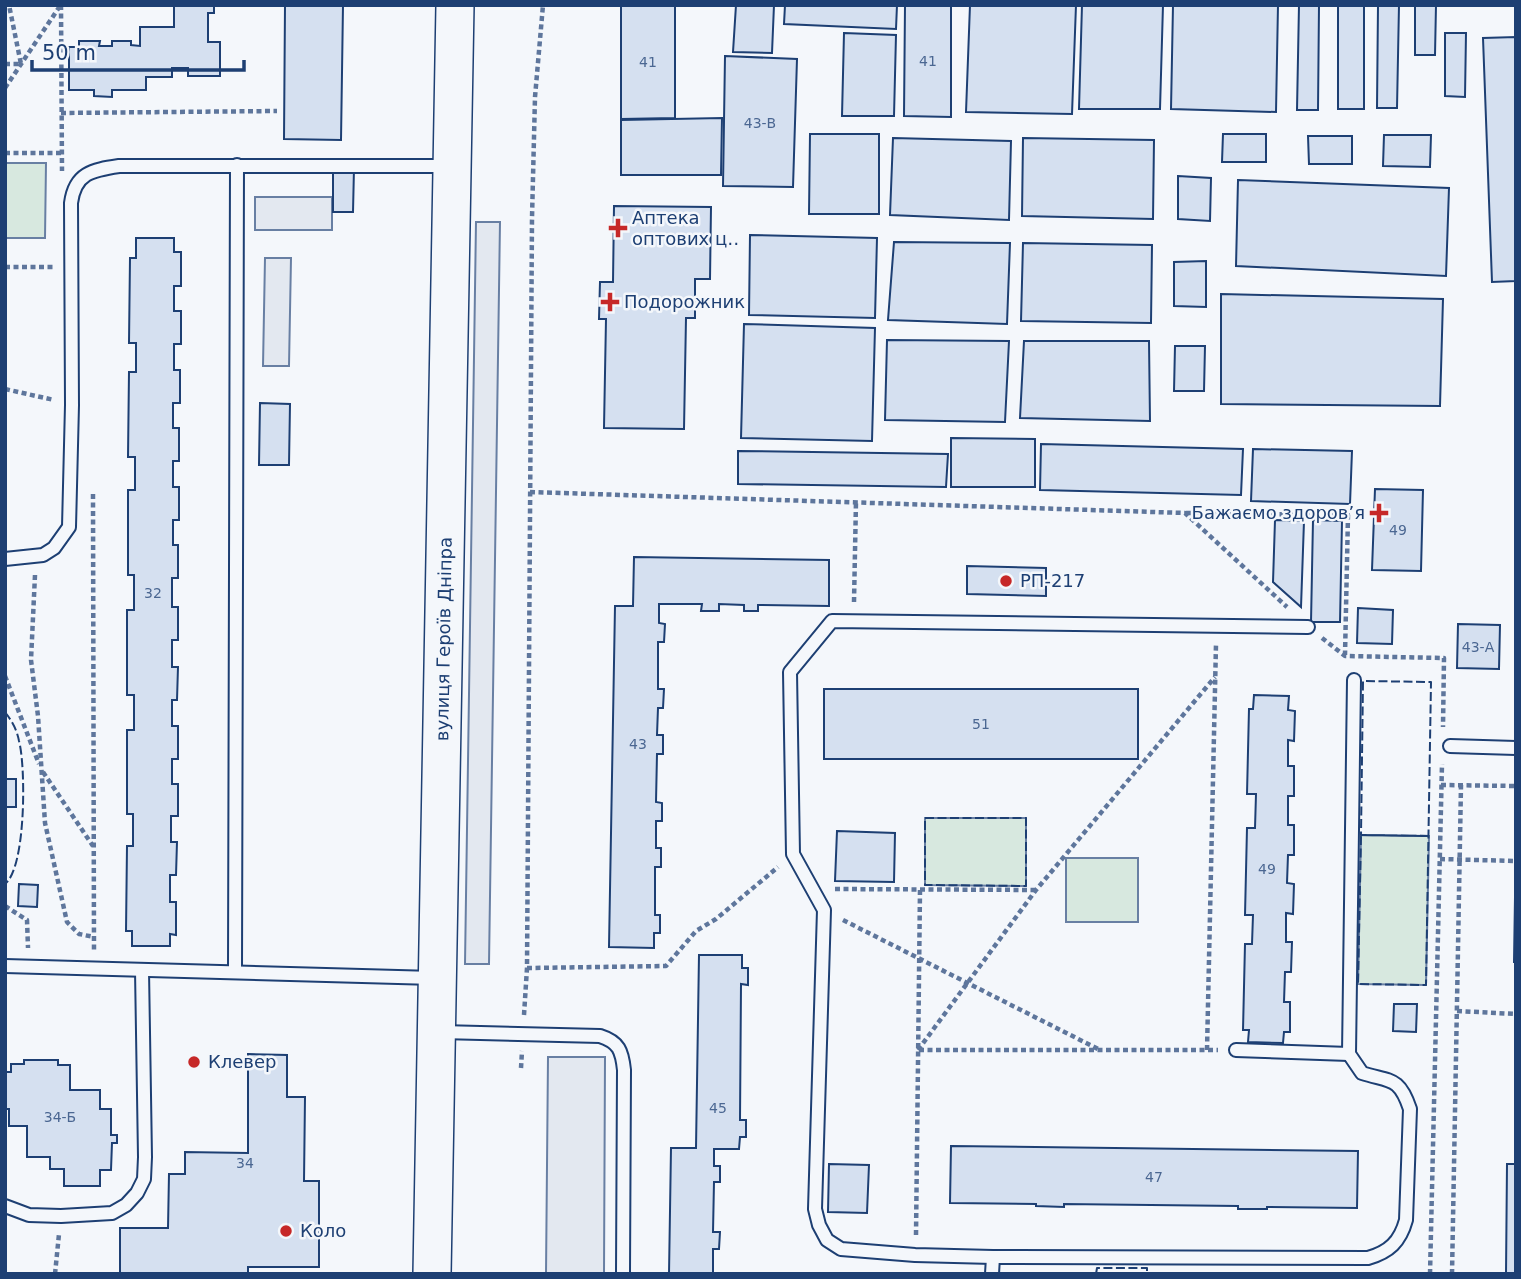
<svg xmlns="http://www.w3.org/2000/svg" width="1521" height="1279" viewBox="0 0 1521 1279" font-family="'DejaVu Sans',sans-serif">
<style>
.green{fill:#d7e8df;stroke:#687fa3;stroke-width:2}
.parking{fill:#e3e8f0;stroke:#687fa3;stroke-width:2}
.building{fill:#d5e0f0;stroke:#1d3f73;stroke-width:2}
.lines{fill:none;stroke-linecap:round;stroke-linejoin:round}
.service-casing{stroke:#1d3f73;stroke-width:16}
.secondary-casing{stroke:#1d3f73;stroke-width:40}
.path{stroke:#5e769c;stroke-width:4.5;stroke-dasharray:5 3.5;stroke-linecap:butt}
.service{stroke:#f4f7fb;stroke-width:12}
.secondary{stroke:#f4f7fb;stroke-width:37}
.fence{stroke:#1d3f73;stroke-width:2;stroke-dasharray:9 3.5;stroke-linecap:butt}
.poi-dot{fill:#c62828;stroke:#f4f7fb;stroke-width:2.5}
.labels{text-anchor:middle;stroke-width:5;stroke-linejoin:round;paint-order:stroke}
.number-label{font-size:14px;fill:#4b6792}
.poi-label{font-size:18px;fill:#1d3f73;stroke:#f4f7fb;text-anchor:start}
.street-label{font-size:18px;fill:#1d3f73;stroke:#f4f7fb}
</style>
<rect width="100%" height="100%" fill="#f4f7fb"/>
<!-- green -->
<g class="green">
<polygon points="5,163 46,163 45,238 5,238"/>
<polygon points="925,818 1026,818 1026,886 925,885"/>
<polygon points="1361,835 1429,836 1426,985 1358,984"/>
<rect x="1066" y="858" width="72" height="64"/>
</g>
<!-- parking -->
<g class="parking">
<rect x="255" y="197" width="77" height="33"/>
<polygon points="476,222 500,222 489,964 465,964"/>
<polygon points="265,258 291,258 289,366 263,366"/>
<polygon points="548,1057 605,1057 604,1274 546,1274"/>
</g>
<!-- building -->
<g class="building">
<polygon points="174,5 214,5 214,13 208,13 208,42 220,42 220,76 188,76 188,68 172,68 172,77 146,77 146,90 112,90 112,97 94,96 94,90 69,90 69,47 79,47 79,41 100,41 99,46 112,46 112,41 131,41 131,45 140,46 140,27 174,27"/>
<polygon points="285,5 343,5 341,140 284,139"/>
<polygon points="621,5 675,5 675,118 621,119"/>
<polygon points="736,5 774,5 772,53 733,52"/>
<polygon points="785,5 897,5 896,29 784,24"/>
<polygon points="905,5 951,5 951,117 904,116"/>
<polygon points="970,5 1076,5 1072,114 966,112"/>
<polygon points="1082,5 1163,5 1160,109 1079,109"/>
<polygon points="1173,5 1278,5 1276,112 1171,109"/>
<polygon points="1299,5 1319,5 1318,110 1297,110"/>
<rect x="1338" y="5" width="26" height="104"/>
<polygon points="1378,5 1399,5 1397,108 1377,108"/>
<polygon points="1415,5 1436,5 1435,55 1415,55"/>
<polygon points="844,33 896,35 894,116 842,116"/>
<polygon points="1445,33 1466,33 1465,97 1445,96"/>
<polygon points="1516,37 1516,281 1492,282 1483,38"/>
<polygon points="725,56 797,59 793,187 723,186"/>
<polygon points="722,118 721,175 621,175 621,120"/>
<polygon points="810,134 879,134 879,214 809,214"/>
<polygon points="1223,134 1266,134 1266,162 1222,162"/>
<polygon points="1384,135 1431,135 1430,167 1383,166"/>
<polygon points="1308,136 1352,136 1352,164 1309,164"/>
<polygon points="893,138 1011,141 1009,220 890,215"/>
<polygon points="1023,138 1154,140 1153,219 1022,216"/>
<polygon points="333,168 354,168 353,212 333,212"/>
<polygon points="1178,176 1211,178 1210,221 1178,219"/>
<polygon points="1238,180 1449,188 1446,276 1236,266"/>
<polygon points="614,206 711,207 710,279 695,279 695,318 686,318 684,429 604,428 606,319 599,319 600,282 613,282"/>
<polygon points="750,235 877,238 875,318 749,315"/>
<polygon points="136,238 174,238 174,252 181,252 181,286 174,286 174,311 181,311 181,344 174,344 174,370 180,370 180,403 173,403 173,428 179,428 179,461 173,461 173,487 179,487 179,520 173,520 173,545 178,545 178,578 172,578 172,607 178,607 178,640 172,640 172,667 178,667 177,700 172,700 172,726 178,726 178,759 172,759 172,784 178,784 178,816 171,816 171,842 177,842 176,875 170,875 170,902 176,902 176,935 170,934 170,946 132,946 132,931 126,931 127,846 133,846 133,814 127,814 127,730 134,730 134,695 127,695 127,610 134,610 134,575 128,575 128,490 135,490 135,457 128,457 129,372 136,372 136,343 129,343 130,258 136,258"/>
<polygon points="894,242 1010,243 1007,324 888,320"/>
<polygon points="1023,243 1152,245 1151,323 1021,321"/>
<polygon points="1206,261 1206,307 1174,306 1174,262"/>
<polygon points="1221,294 1443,299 1440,406 1221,404"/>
<polygon points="744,324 875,328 872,441 741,438"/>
<polygon points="887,340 1009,341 1005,422 885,420"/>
<polygon points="1024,341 1149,341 1150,421 1020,418"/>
<polygon points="1175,346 1205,346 1204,391 1174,391"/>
<polygon points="260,403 290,404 289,465 259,465"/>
<polygon points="951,438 1035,439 1035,487 951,487"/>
<polygon points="1041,444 1243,449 1241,495 1040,490"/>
<polygon points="1253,449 1352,451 1350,504 1251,501"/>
<polygon points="738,451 948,454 946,487 738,484"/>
<polygon points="1375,489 1423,490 1421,571 1372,570"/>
<polygon points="1275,520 1304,521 1301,607 1273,582"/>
<polygon points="1313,520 1342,521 1340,622 1311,622"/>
<polygon points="634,557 829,560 829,606 758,605 758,611 744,611 744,605 719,604 719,611 701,611 702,604 659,604 659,623 665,624 664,642 658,642 658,689 664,689 663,708 658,708 657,735 663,735 663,754 657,754 656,802 662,803 662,821 656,821 656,848 661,848 661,867 655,867 655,915 660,915 660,933 654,933 654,948 609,947 615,606 633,606"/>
<polygon points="967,566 1046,568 1046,596 967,594"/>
<polygon points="1358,608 1393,610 1392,644 1357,643"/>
<polygon points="1458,624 1500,625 1499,669 1457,668"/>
<rect x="824" y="689" width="314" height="70"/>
<polygon points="1254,695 1289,696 1288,710 1295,711 1294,741 1288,740 1288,766 1294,766 1294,796 1288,796 1288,825 1294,825 1294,855 1288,855 1287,883 1294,884 1293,914 1286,913 1286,942 1292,942 1291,972 1285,972 1284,1002 1290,1002 1290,1032 1284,1032 1283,1043 1248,1042 1249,1030 1243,1030 1245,944 1252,944 1253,915 1245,915 1247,828 1255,828 1256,794 1247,794 1249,709 1253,709"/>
<rect x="5" y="779" width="11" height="28"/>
<polygon points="837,831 895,833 894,882 835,881"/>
<polygon points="1516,832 1516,962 1514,962"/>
<polygon points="19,884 38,885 37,907 18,906"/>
<polygon points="699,955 742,955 742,968 748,968 748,985 741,984 740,1120 746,1120 746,1137 740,1137 739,1149 714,1149 714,1166 720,1166 720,1182 714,1182 713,1232 720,1232 719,1249 713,1249 713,1274 669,1274 671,1148 696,1148"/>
<polygon points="1394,1004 1417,1004 1416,1032 1393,1031"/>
<polygon points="248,1054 287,1055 287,1097 305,1097 304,1181 319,1181 319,1267 248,1267 248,1274 120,1274 120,1228 168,1228 169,1174 185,1174 185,1152 248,1153"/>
<polygon points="24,1060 58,1060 58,1065 70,1065 70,1090 100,1090 100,1109 111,1109 111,1135 117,1135 117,1143 112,1143 111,1170 100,1170 100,1186 64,1186 64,1169 50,1169 50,1157 27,1157 27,1126 9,1126 9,1109 5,1109 5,1072 11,1072 11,1064 24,1064"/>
<polygon points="951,1146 1358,1151 1357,1208 1267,1207 1267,1209 1238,1209 1238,1206 1064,1204 1064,1207 1036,1206 1036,1204 950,1203"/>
<polygon points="829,1164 869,1165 867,1213 828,1212"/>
<polygon points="1507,1164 1516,1164 1516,1274 1506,1274"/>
</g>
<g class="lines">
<defs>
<g id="service">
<path d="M5,559L43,555L54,548L69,527L72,405L71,203C75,173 92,170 119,166H447"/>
<path d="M1308,627L832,621L790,672L793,854L824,910L815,1209L819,1225L827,1240L841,1249L915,1255L993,1257L1368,1258C1389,1252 1400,1242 1406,1220L1410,1109C1399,1076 1390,1082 1362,1073L1349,1054L1354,680"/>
<polyline points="1450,746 1516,748"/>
<polyline points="5,966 434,978"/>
<polyline points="235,972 237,165"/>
<path d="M441,1032L600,1036C619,1042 622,1051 624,1070L623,1274"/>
<polyline points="1236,1050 1349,1054"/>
<polyline points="5,1206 29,1215 61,1216 112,1213 126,1205 137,1193 144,1179 145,1157 142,970"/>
<polyline points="992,1274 993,1257"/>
</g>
<polyline id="secondary" points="432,1274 455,5"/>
</defs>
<!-- service casing -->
<use href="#service" class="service-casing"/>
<!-- secondary casing -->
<use href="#secondary" class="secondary-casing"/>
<!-- path -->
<g class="path">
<polyline points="61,5 62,171"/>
<polyline points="5,64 21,64 9,5"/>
<polyline points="5,88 60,6"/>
<polyline points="61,113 277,111"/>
<polyline points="5,153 62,153"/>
<polyline points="5,267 53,267"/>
<polyline points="5,389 54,400"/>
<polyline points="530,492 1185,513 1287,607"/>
<polyline points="93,494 94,951"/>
<polyline points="1186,513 1348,515 1345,655"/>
<polyline points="35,575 31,660 38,716 45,823 67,922 79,934 94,937"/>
<polyline points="854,602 856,501"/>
<polyline points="1322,638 1345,656 1444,658 1443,727"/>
<polyline points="5,676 39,764"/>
<polyline points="43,772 93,846"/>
<polyline points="1441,785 1516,786"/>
<polyline points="1440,859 1515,861"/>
<polyline points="835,889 1036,890"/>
<polyline points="5,906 27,920 28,948"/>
<polyline points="843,920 1098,1049"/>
<polyline points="527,968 666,966 696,931 716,919 778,867"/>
<polyline points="1457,1011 1516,1014"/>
<polyline points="524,1015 527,968 532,218 535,97 543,5"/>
<polyline points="918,1050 1036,890 1215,677"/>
<polyline points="919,1050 1218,1050"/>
<polyline points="1207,1050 1216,644"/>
<polyline points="521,1068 522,1051"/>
<polyline points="916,1235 920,890"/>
<polyline points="55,1274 59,1234"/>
<polyline points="1430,1274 1442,764"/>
<polyline points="1452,1274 1461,785"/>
</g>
<!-- service -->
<use href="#service" class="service"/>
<!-- secondary -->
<use href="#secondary" class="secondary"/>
<!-- fence -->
<g class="fence">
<path d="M5,712C12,721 17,730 19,741C26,767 26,868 5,884"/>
<polygon points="925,818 1026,818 1026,886 925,885"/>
<polyline points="1429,836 1361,835 1363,681 1431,682 1426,985 1358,984 1361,835 1429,836"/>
<polyline points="1096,1274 1097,1268 1147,1268 1147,1274"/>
</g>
</g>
<!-- markers -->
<g class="poi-dot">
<path d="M614.5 217.5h7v7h7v7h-7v7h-7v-7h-7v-7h7z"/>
<path d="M606.5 291.5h7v7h7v7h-7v7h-7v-7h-7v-7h7z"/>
<path d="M1375.5 502.5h7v7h7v7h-7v7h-7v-7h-7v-7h7z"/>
<circle cx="1006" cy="581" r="7"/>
<circle cx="194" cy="1062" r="7"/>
<circle cx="286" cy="1231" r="7"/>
</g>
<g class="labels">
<!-- number labels -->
<g class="number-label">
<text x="928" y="66">41</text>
<text x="648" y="67">41</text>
<text x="760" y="128">43-В</text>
<text x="1398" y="535">49</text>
<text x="153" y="598">32</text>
<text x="1478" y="652">43-А</text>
<text x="981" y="729">51</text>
<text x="638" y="749">43</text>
<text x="1267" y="874">49</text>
<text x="718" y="1113">45</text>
<text x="60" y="1122">34-Б</text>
<text x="245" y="1168">34</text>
<text x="1154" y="1182">47</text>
</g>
<!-- poi labels -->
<g class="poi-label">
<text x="632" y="224">Аптека<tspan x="632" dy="21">оптових ц‥</tspan></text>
<text x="624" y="308">Подорожник</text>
<text x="1365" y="519" text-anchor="end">Бажаємо здоровʼя</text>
<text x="1020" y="587">РП-217</text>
<text x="208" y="1068">Клевер</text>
<text x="300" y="1237">Коло</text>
</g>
<!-- street labels -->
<g class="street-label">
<text transform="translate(444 639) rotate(-89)" y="6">вулиця Героїв Дніпра</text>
</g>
</g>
<!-- border -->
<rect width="1521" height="1279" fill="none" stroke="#1d3f73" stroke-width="14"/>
<!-- scale -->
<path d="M32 60v10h212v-10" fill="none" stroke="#1d3f73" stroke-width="3.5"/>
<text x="42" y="60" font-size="21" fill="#1d3f73" stroke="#f4f7fb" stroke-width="5" paint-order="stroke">50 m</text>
</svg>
